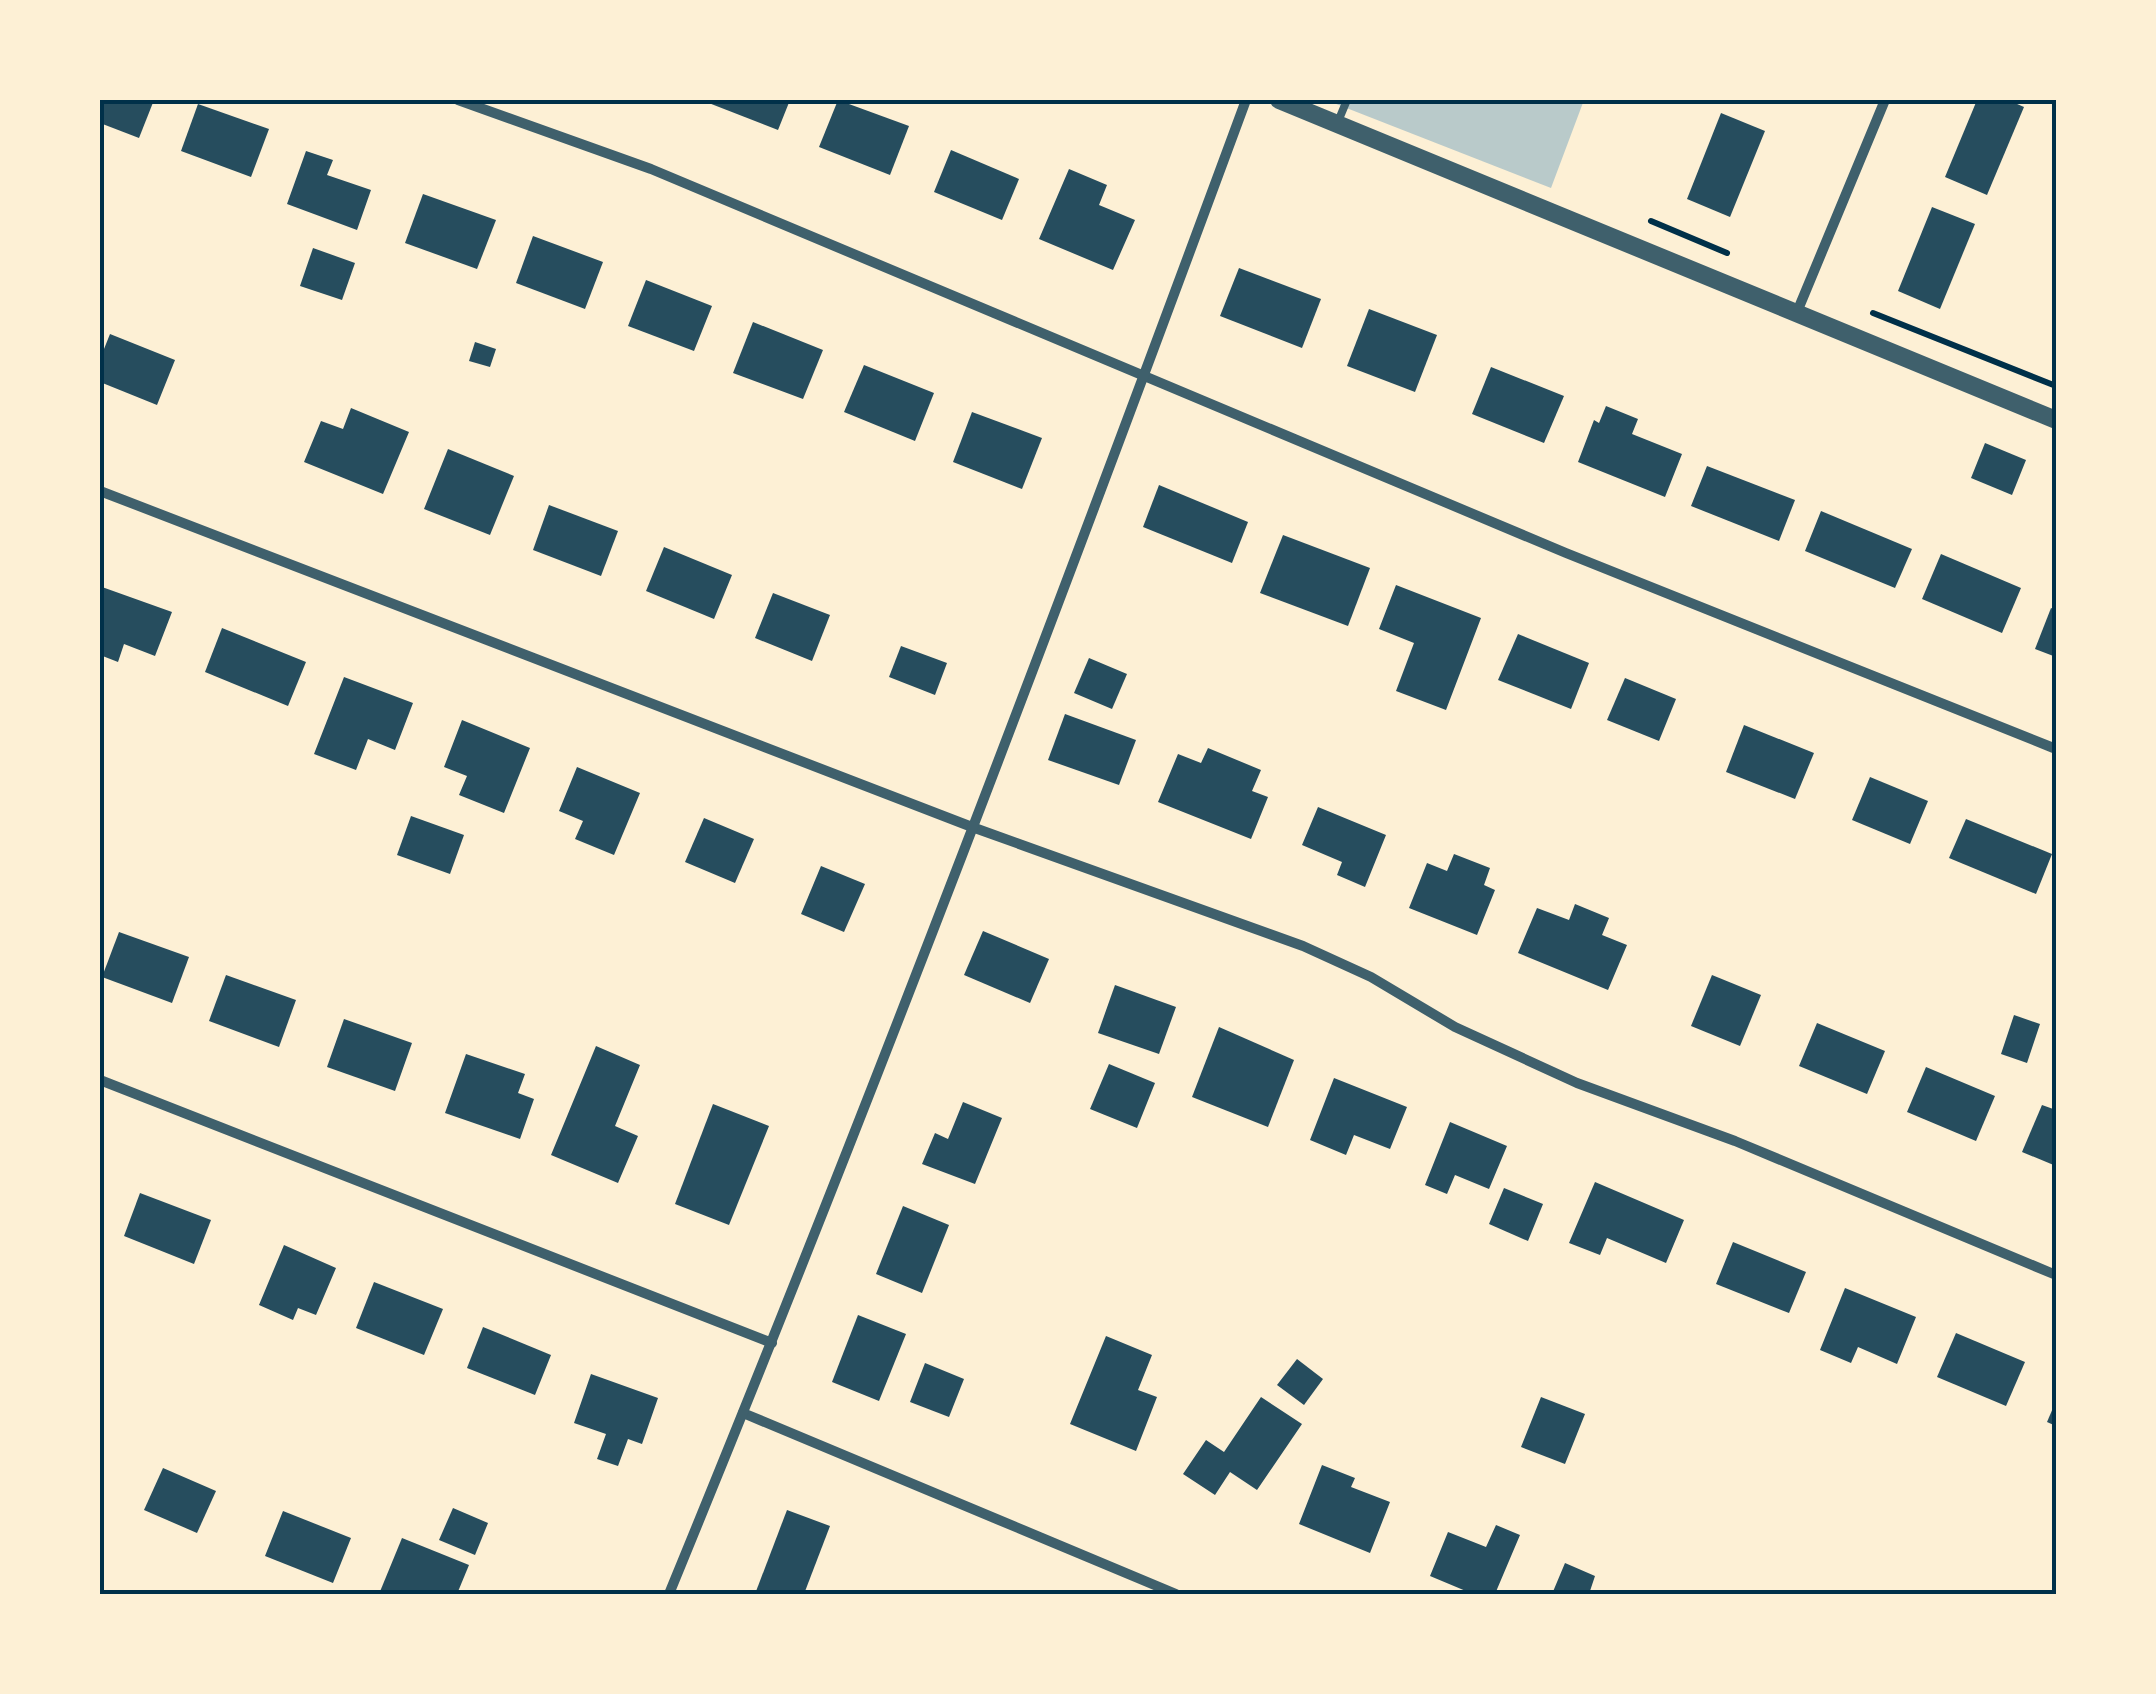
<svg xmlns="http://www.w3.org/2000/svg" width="2156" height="1694" viewBox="0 0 2156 1694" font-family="Cabin,sans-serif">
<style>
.green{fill:#b9caca}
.building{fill:#264d5e}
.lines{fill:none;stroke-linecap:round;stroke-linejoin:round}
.path{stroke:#003049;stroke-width:6}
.service{stroke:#3f606c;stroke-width:8}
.minor{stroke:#3f606c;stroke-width:10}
.tertiary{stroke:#3f606c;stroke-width:18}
.neatline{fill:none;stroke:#003049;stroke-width:4}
</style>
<rect width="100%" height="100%" fill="#fdf0d5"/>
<!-- green -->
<polygon class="green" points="1326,100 1584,100 1551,188"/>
<!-- building -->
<g class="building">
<polygon points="100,100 154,100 139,138 100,123"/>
<polygon points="701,100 790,100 778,130"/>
<polygon points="838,100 909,126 890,175 819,147"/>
<polygon points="1977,100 2008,100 2024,107 1987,195 1945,177"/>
<polygon points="198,104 269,129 251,177 181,151"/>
<polygon points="1721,113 1765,131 1730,217 1687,199"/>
<polygon points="951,150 1019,179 1002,220 934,192"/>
<polygon points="306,151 333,160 327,175 371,190 357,230 287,204"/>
<polygon points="1069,169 1107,185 1099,205 1135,220 1113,270 1039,239"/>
<polygon points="423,194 496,220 477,269 405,243"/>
<polygon points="1932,207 1975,224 1940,309 1898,291"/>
<polygon points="533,236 603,262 585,309 516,283"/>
<polygon points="313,248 355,263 342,300 300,286"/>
<polygon points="1239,268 1321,299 1302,348 1220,316"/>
<polygon points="646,280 712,306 694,351 628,326"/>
<polygon points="1369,309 1437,335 1415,392 1347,366"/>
<polygon points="753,322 823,350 803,399 733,373"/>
<polygon points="110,334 175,360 157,405 100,382 100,359"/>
<polygon points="475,342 496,349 490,367 469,361"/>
<polygon points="864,365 934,393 915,441 844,412"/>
<polygon points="1491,367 1564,396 1544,443 1472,414"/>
<polygon points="1606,406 1638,419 1632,434 1682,454 1665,497 1578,462 1594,420 1599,423"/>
<polygon points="351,408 409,432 383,494 304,462 321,421 343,429"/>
<polygon points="972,412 1042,438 1022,489 953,462"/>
<polygon points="1985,443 2026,460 2012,495 1971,478"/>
<polygon points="448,449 514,476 490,535 424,509"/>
<polygon points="1707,466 1795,500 1779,541 1691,506"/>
<polygon points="1159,485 1248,522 1232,563 1143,527"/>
<polygon points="549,505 618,531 601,576 533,550"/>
<polygon points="1821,511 1912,549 1895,588 1805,551"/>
<polygon points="1283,535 1370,568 1348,626 1260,593"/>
<polygon points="664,547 732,575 714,619 646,591"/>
<polygon points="1941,554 2021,588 2002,633 1922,599"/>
<polygon points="1396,585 1481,618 1446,710 1396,691 1414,643 1379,629"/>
<polygon points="102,587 172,612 155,656 124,644 118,662 100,655"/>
<polygon points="773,593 830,615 812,661 755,638"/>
<polygon points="2051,608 2056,610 2056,657 2035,649"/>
<polygon points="222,628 306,662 288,706 205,672"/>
<polygon points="1518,634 1589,663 1571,709 1498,680"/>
<polygon points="901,646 947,663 935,695 889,677"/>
<polygon points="1089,658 1127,674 1112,709 1074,693"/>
<polygon points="344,677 413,703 395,750 368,739 356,770 314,754"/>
<polygon points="1625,678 1676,699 1659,741 1607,720"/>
<polygon points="1065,714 1136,740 1119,785 1048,760"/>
<polygon points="462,720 530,748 504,813 459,795 467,776 444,767"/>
<polygon points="1744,725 1814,753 1795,799 1726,772"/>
<polygon points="1208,748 1261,770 1252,791 1268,797 1251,839 1158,802 1178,754 1201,763"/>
<polygon points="577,767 640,793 614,855 575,839 583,821 559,811"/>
<polygon points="1870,777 1928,801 1910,844 1852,820"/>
<polygon points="1318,807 1386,835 1365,887 1337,875 1342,862 1302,845"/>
<polygon points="411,816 464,835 450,874 397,855"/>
<polygon points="704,818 754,839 735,883 685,862"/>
<polygon points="1966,819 2052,854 2036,894 1949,858"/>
<polygon points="1454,854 1490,868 1484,885 1495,890 1477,935 1409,908 1427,863 1447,871"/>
<polygon points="821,866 865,884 844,932 801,914"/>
<polygon points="1575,904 1609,918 1602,935 1627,945 1608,990 1518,953 1537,908 1569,920"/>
<polygon points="983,931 1049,959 1030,1003 964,975"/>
<polygon points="119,932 189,957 172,1003 102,977"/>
<polygon points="226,975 296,1000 279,1047 209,1021"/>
<polygon points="1712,975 1761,995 1740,1046 1691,1026"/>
<polygon points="1115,985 1176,1007 1159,1054 1098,1033"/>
<polygon points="2014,1015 2040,1024 2027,1063 2001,1054"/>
<polygon points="344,1019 412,1043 395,1091 327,1067"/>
<polygon points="1817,1023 1885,1051 1867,1094 1799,1066"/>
<polygon points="1219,1027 1294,1060 1268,1127 1192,1097"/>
<polygon points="596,1046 640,1065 615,1126 638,1136 618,1183 551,1155"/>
<polygon points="466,1054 525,1074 518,1093 534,1099 520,1139 445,1113"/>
<polygon points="1109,1064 1155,1083 1137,1128 1090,1109"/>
<polygon points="1926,1067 1995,1096 1976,1141 1907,1112"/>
<polygon points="1334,1078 1407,1107 1390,1149 1354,1135 1346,1155 1310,1140"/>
<polygon points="963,1102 1002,1118 975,1184 922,1164 935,1133 948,1139"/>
<polygon points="713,1104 769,1126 729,1225 675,1204"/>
<polygon points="2042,1105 2056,1110 2056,1166 2022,1152"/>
<polygon points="1450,1122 1507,1146 1489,1189 1455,1175 1447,1194 1425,1185"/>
<polygon points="1595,1182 1684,1220 1666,1263 1607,1238 1600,1255 1569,1243"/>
<polygon points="1504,1188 1543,1204 1528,1241 1489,1224"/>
<polygon points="140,1193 211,1220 194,1264 124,1236"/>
<polygon points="903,1206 949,1225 922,1293 876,1274"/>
<polygon points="1733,1242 1806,1272 1789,1313 1716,1284"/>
<polygon points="284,1245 336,1268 316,1315 298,1308 293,1320 259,1305"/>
<polygon points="374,1282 443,1309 424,1355 356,1328"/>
<polygon points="1845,1288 1916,1317 1897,1364 1858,1347 1851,1363 1820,1350"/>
<polygon points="858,1315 906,1334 879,1401 832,1382"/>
<polygon points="483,1327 551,1355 535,1395 467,1368"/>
<polygon points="1956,1333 2025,1362 2006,1406 1937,1377"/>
<polygon points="1106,1336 1152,1355 1138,1390 1157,1397 1136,1451 1070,1424"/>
<polygon points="1297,1359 1323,1379 1304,1405 1277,1385"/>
<polygon points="925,1363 964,1379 949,1417 910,1402"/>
<polygon points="591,1374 658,1398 642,1444 628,1439 618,1466 597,1459 606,1434 574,1423"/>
<polygon points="1261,1397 1302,1424 1257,1490 1230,1472 1215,1495 1183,1474 1206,1440 1224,1452"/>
<polygon points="1541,1397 1585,1414 1565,1464 1521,1447"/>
<polygon points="2056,1401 2056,1426 2047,1422"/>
<polygon points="1322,1465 1355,1478 1351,1487 1390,1502 1370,1553 1299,1524"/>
<polygon points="163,1468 216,1491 197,1533 144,1510"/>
<polygon points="453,1508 488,1523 475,1555 439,1540"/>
<polygon points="787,1510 830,1526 804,1594 755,1594"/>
<polygon points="283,1511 351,1538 333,1583 265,1556"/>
<polygon points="1496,1525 1520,1535 1495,1594 1473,1594 1430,1576 1448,1532 1486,1547"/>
<polygon points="402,1538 469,1565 457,1594 379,1594"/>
<polygon points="1565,1563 1595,1576 1590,1591 1597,1594 1552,1594"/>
</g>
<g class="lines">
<!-- path -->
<g class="path">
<polyline points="1651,221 1727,253"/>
<polyline points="1873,313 2056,386"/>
</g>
<!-- service -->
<polyline class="service" points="1337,124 1347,100"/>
<!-- minor -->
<g class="minor">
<polyline points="458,100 651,169 1566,553 2056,749"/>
<polyline points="1797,312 1885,100"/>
<polyline points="100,491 972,827 1303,946 1371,977 1455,1027 1577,1083 1735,1141 2056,1275"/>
<polyline points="100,1080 772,1343"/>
<polyline points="743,1413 1176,1594"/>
<path d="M669,1594C872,1100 1061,601 1246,100"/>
</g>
<!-- tertiary -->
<polyline class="tertiary" points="1279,100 2056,420"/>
</g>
<!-- border -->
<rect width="2156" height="1694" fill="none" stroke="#fdf0d5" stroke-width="205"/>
<rect x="102" y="102" width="1952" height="1490" class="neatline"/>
</svg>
